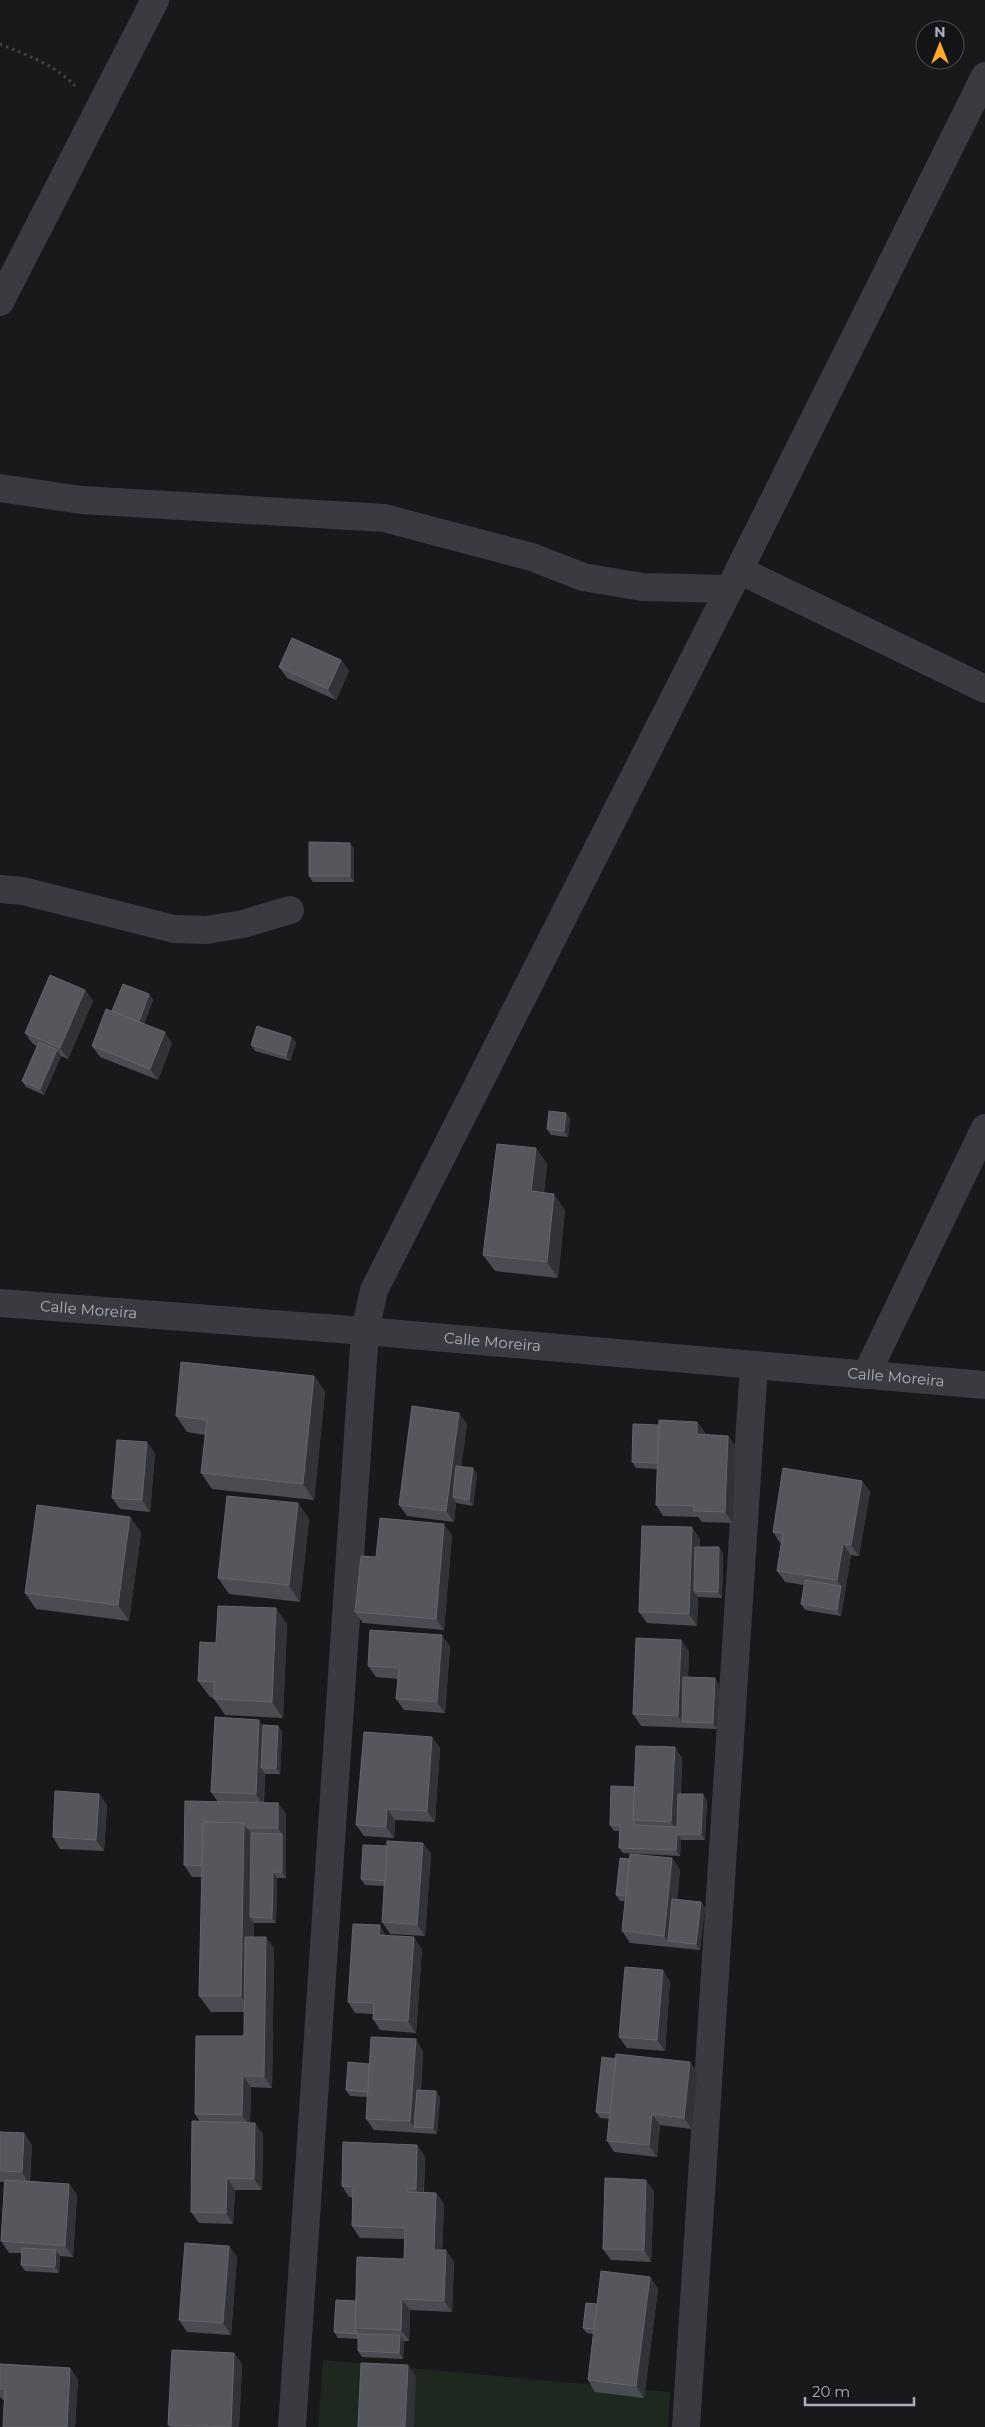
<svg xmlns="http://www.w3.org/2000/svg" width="985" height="2427" viewBox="0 0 985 2427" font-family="Montserrat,sans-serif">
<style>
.green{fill:#1e281f}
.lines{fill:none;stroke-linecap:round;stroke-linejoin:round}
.path{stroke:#3f4348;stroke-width:3;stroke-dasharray:2.5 4;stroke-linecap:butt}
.minor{stroke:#3a3b41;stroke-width:28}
.wall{fill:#4a4c51}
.shaded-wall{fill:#323337}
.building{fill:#55575d;stroke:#62656c}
.labels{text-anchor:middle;stroke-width:4;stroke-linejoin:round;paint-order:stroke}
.street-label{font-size:15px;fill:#aab1bd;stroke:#141417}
</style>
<rect width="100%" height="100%" fill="#19191c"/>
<!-- green -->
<polygon class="green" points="323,2360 670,2392 668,2427 318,2427"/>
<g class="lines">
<!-- path -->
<path class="path" d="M0,44C26,55 56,65 75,86"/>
<!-- minor -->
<g class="minor">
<polyline points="0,302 155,0"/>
<polyline points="0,488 82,500 384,518 532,557 583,577 642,587 729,589"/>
<polyline points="739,570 985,689"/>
<polyline points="0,889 23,891 174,929 206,930 243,924 290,910"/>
<path id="s1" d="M0,1303L365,1331L985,1385"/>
<polyline points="866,1375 985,1128"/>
<polyline points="292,2427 365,1331 374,1290 739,570 985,76"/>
<polyline points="686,2427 754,1365"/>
</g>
</g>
<!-- wall -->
<g class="wall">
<polygon points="341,660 349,671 336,700 287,678 279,667"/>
<polygon points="350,843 354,849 354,882 313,882 309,876"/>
<polygon points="85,990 93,1001 68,1059 61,1056 44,1095 26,1087 22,1081 37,1046 33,1044 25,1033"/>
<polygon points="149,994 153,1000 144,1024 172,1043 158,1080 100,1057 92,1046 112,1011"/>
<polygon points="291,1037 296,1043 290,1061 255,1051 251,1045"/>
<polygon points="570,1118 568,1137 551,1135 547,1129"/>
<polygon points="536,1148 547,1164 544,1193 565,1210 558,1278 495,1271 483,1255"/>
<polygon points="314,1376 325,1392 314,1500 212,1489 201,1473 205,1435 187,1432 176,1416"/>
<polygon points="697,1422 705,1433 705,1435 728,1436 736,1447 733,1523 702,1522 698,1517 663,1516 656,1505 657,1469 636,1468 632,1462 659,1425"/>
<polygon points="467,1424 461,1467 477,1474 473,1506 456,1503 454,1522 407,1516 399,1505"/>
<polygon points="155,1453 150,1512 120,1509 112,1498"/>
<polygon points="862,1481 870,1492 859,1556 851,1555 841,1616 805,1610 801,1604 804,1585 785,1582 777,1571 781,1543 780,1543 773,1532"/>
<polygon points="298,1503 309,1519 300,1602 229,1594 218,1578"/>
<polygon points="130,1517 141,1533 129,1621 36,1609 25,1593"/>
<polygon points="452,1535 444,1630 363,1623 355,1612 376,1557"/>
<polygon points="700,1539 700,1547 723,1553 722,1598 698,1597 697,1626 647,1623 639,1612"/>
<polygon points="287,1624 283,1718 225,1715 214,1699 214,1698 210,1697 198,1681"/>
<polygon points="450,1646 445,1713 404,1710 396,1699 398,1679 376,1677 368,1666"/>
<polygon points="689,1651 688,1677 719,1684 717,1729 641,1726 633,1714"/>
<polygon points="263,1725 278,1726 282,1732 280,1774 265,1774 264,1803 278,1803 286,1814 286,1878 277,1878 276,1923 254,1923 254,1937 274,1948 272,2088 251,2087 250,2123 263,2134 262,2190 235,2190 233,2224 199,2223 191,2212 200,2122 195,2114 244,2036 244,2012 211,2012 199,1996 202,1877 192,1877 184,1865 218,1802 211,1792"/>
<polygon points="675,1747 682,1758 681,1794 707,1800 705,1840 681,1840 680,1856 623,1853 619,1848 619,1831 614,1831 610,1825 634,1787"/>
<polygon points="440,1748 435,1822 395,1820 394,1838 364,1836 356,1825"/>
<polygon points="99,1794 107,1805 104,1851 60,1849 53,1837"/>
<polygon points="423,1843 431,1854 425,1936 390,1934 382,1922 384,1886 365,1885 361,1879 387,1846"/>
<polygon points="672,1858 680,1870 677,1900 701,1902 705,1908 700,1950 630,1943 622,1931 625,1901 620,1901 616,1895 629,1859"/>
<polygon points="387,1936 422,1949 416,2033 380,2030 373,2019 373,2014 355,2013 348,2002"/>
<polygon points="670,1981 665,2051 627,2048 619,2037"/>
<polygon points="423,2051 421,2090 440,2097 437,2134 374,2130 366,2119 367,2097 350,2096 346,2090 369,2064"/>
<polygon points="698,2073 692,2129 660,2125 657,2157 614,2152 607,2141 609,2119 600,2118 596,2112"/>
<polygon points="0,2132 24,2133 32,2145 30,2181 69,2184 77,2195 73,2257 60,2256 59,2273 25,2271 21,2265 22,2253 9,2253 1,2241 4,2182 0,2182"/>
<polygon points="425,2156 424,2192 436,2193 444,2204 442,2250 454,2262 452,2312 410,2310 409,2341 404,2341 403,2359 362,2357 358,2351 358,2339 338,2338 334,2332 356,2301 404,2259 405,2239 360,2238 352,2226 353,2198 349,2197 342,2186"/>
<polygon points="654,2191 651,2262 611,2260 603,2249"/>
<polygon points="229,2246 237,2257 231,2335 187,2332 179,2320"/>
<polygon points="650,2277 658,2289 644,2398 595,2392 588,2380 593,2334 587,2333 583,2328 597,2304"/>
<polygon points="234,2353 242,2364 239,2427 170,2427 168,2425"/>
<polygon points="0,2364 70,2368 78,2380 75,2427 3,2427 4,2400 2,2399 0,2397"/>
</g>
<!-- shaded-wall -->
<g class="shaded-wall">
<polygon points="341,660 349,671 336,700 328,689"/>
<polygon points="350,843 354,849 354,882 350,876"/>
<polygon points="85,990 93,1001 68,1059 60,1048"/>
<polygon points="149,994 153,1000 141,1031 137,1025"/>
<polygon points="165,1032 172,1043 158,1080 150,1069"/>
<polygon points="291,1037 296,1043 290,1061 286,1056"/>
<polygon points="57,1050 61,1056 44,1095 40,1089"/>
<polygon points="566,1113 570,1118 568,1137 564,1131"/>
<polygon points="536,1148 547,1164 542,1207 531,1191"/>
<polygon points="554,1194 565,1210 558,1278 547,1262"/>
<polygon points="314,1376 325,1392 314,1500 303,1484"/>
<polygon points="459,1413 467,1424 457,1498 453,1497 456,1503 454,1522 446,1511"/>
<polygon points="697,1422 705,1433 705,1446 697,1434"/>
<polygon points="728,1436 736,1447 733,1523 725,1512"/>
<polygon points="147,1442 155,1453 150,1512 142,1500"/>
<polygon points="473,1468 477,1474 473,1506 469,1500"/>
<polygon points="862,1481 870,1492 859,1556 851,1545"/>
<polygon points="298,1503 309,1519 300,1602 289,1585"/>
<polygon points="130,1517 141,1533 129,1621 118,1605"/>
<polygon points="444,1524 452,1535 444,1630 436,1619"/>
<polygon points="692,1527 700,1539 698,1591 694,1591 698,1597 697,1626 689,1614"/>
<polygon points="843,1544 851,1555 841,1616 837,1610 841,1586 837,1580"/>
<polygon points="719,1547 723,1553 722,1598 718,1592"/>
<polygon points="276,1608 287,1624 283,1718 272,1702"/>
<polygon points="442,1635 450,1646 445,1713 437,1702"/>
<polygon points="681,1640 689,1651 686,1722 682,1722 678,1716"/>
<polygon points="715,1678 719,1684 717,1729 713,1723"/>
<polygon points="259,1720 267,1731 261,1768 265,1774 263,1805 256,1794"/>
<polygon points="278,1726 282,1732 280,1774 276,1768"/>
<polygon points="432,1737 440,1748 435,1822 427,1811"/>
<polygon points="675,1747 682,1758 679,1833 671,1822"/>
<polygon points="99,1794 107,1805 104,1851 96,1840"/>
<polygon points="703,1794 707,1800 705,1840 701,1834"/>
<polygon points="278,1803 286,1814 286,1840 278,1828"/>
<polygon points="387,1809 395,1820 394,1838 386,1827"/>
<polygon points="244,1823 255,1839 250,1917 254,1923 252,2012 241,1996"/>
<polygon points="282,1834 286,1840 286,1878 282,1872"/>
<polygon points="677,1834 681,1840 680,1856 676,1850"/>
<polygon points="423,1843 431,1854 425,1936 417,1925"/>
<polygon points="672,1858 680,1870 672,1942 668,1941 664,1936"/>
<polygon points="273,1872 277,1878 276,1923 272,1918"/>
<polygon points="701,1902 705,1908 700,1950 696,1944"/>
<polygon points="380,1925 387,1937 379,1935"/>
<polygon points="266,1937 274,1948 272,2088 264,2076"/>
<polygon points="414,1937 422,1949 416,2033 408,2021"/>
<polygon points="663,1970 670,1981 665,2051 657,2040"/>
<polygon points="416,2039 423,2051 418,2127 414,2127 410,2121"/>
<polygon points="690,2062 698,2073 692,2129 684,2118"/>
<polygon points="243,2076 251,2087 250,2126 242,2115"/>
<polygon points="436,2091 440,2097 437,2134 433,2128"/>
<polygon points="652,2114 660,2125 657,2157 649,2145"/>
<polygon points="255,2123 263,2134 262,2190 254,2179"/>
<polygon points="24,2133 32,2145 29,2184 22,2172"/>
<polygon points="417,2145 425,2156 423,2200 416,2189"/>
<polygon points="227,2178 235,2190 233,2224 226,2213"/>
<polygon points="646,2180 654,2191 651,2262 644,2250"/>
<polygon points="69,2184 77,2195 73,2257 65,2246"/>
<polygon points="436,2193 444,2204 442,2261 434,2250"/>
<polygon points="229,2246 237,2257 231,2335 223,2323"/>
<polygon points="56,2250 60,2256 59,2273 55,2267"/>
<polygon points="446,2250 454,2262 452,2312 444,2301"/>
<polygon points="650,2277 658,2289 644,2398 636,2386"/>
<polygon points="402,2299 410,2310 409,2341 401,2330"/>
<polygon points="400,2335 404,2341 403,2359 399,2353"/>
<polygon points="234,2353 242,2364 239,2427 231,2427"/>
<polygon points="408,2365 416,2377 414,2427 405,2427"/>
<polygon points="70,2368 78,2380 75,2427 67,2427"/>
</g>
<!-- building -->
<g class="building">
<polygon points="292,638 341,660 328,689 279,667"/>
<polygon points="309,842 350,843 350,876 309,876"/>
<polygon points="50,975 85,990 60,1048 25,1033"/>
<polygon points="123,984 149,994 139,1022 112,1011"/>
<polygon points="106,1009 165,1032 150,1069 92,1046"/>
<polygon points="257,1026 291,1037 286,1056 251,1045"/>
<polygon points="39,1042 57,1050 40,1089 22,1081"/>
<polygon points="549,1111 566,1113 564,1131 547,1129"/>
<polygon points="497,1144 536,1148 531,1191 554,1194 547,1262 483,1255"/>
<polygon points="181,1362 314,1376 303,1484 201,1473 207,1420 176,1416"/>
<polygon points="412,1406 459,1413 446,1511 399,1505"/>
<polygon points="659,1420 697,1422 697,1434 728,1436 725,1512 694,1511 694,1506 656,1505"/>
<polygon points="633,1424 659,1425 657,1463 632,1462"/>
<polygon points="117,1440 147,1442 142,1500 112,1498"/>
<polygon points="456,1466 473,1468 469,1500 453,1497"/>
<polygon points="783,1468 862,1481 851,1545 843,1544 837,1580 777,1571 783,1533 773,1532"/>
<polygon points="227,1496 298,1503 289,1585 218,1578"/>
<polygon points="37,1505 130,1517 118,1605 25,1593"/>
<polygon points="380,1518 444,1524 436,1619 355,1612 361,1556 376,1557"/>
<polygon points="642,1526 692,1527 689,1614 639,1612"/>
<polygon points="695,1547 719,1547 718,1592 694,1591"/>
<polygon points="805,1580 841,1586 837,1610 801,1604"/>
<polygon points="218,1606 276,1608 272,1702 214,1699 214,1682 198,1681 200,1642 216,1643"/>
<polygon points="370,1630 442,1635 437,1702 396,1699 399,1668 368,1666"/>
<polygon points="636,1638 681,1640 678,1716 633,1714"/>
<polygon points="683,1677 715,1678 713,1723 682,1722"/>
<polygon points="215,1717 259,1720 256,1794 211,1792"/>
<polygon points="263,1725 278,1726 276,1768 261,1768"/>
<polygon points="364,1732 432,1737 427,1811 387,1809 386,1827 356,1825"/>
<polygon points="636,1746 675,1747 671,1822 633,1820"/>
<polygon points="611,1786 634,1787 633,1820 636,1825 677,1827 678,1794 703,1794 701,1834 677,1834 676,1850 619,1848 620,1825 610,1825"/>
<polygon points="55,1791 99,1794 96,1840 53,1837"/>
<polygon points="185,1801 278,1803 278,1828 247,1828 244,1823 203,1822 202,1866 184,1865"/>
<polygon points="203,1822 244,1823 241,1996 199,1996"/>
<polygon points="251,1833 282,1834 282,1872 273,1872 272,1918 250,1917"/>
<polygon points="387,1841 423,1843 417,1925 382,1922"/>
<polygon points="363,1845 387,1846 385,1881 361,1879"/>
<polygon points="630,1854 672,1858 664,1936 622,1931"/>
<polygon points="620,1858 629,1859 626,1896 616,1895"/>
<polygon points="672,1899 701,1902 696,1944 668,1941"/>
<polygon points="353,1924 380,1925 379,1935 414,1937 408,2021 373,2019 374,2003 348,2002"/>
<polygon points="245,1937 266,1937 264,2076 243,2076 242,2115 195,2114 196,2036 244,2036"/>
<polygon points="625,1967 663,1970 657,2040 619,2037"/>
<polygon points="371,2037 416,2039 410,2121 366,2119"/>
<polygon points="616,2054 690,2062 684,2118 652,2114 649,2145 607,2141"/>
<polygon points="602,2057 616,2059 610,2113 596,2112"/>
<polygon points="348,2062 369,2064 368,2092 346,2090"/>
<polygon points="417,2090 436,2091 433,2128 414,2127"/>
<polygon points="192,2121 255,2123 254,2179 227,2178 226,2213 191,2212"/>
<polygon points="0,2132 24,2133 22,2172 0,2171"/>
<polygon points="343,2142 417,2145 416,2189 407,2189 407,2192 436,2193 434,2250 446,2250 444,2301 402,2299 401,2330 355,2328 357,2257 404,2259 405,2228 352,2226 353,2187 342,2186"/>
<polygon points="605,2178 646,2180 644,2250 603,2249"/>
<polygon points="5,2180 69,2184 65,2246 1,2241"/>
<polygon points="185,2243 229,2246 223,2323 179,2320"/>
<polygon points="22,2248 56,2250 55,2267 21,2265"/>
<polygon points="601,2271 650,2277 636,2386 588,2380"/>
<polygon points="336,2300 356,2301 355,2328 358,2334 334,2332"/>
<polygon points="586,2303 597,2304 594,2329 583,2328"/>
<polygon points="358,2334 400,2335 399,2353 358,2351"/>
<polygon points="172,2350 234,2353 231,2427 168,2425"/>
<polygon points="361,2363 408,2365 405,2427 358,2427"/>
<polygon points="0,2364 70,2368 67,2427 3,2427 5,2389 0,2389"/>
</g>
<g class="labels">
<!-- street labels -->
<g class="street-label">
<text dy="5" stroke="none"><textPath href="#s1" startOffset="89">Calle Moreira</textPath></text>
<text dy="5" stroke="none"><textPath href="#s1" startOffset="494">Calle Moreira</textPath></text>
<text dy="5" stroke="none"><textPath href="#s1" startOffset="899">Calle Moreira</textPath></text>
</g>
</g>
<!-- north arrow -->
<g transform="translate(940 45)"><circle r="24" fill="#141417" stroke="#505359"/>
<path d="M0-4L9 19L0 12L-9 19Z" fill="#ffaa2e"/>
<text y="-8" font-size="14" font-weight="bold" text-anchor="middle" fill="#aab1bd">N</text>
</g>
<!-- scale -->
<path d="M805 2397v8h109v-8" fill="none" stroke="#aab1bd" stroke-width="2.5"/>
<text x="812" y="2397" font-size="15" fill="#aab1bd" stroke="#141417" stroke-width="4" paint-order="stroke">20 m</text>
</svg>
